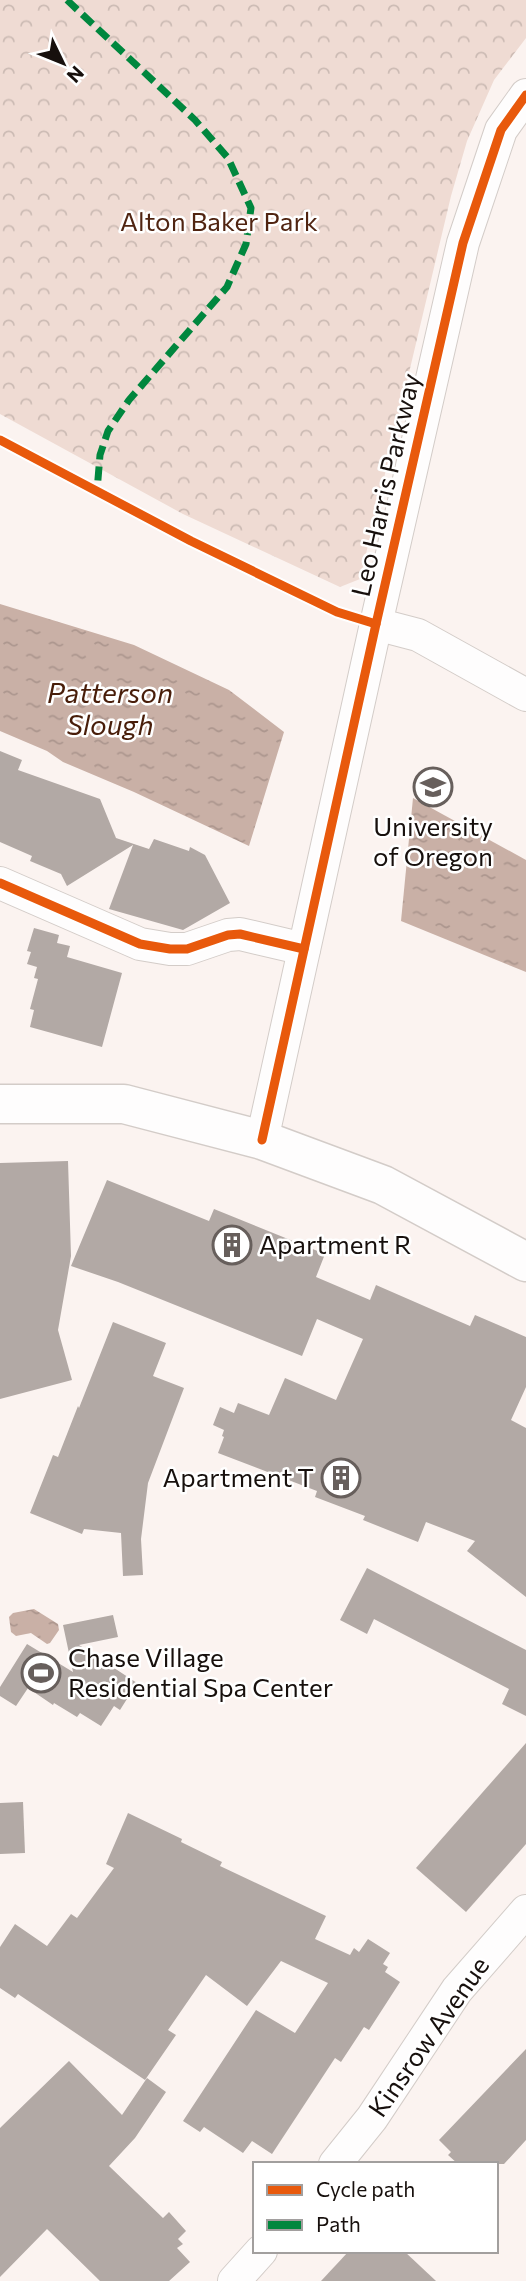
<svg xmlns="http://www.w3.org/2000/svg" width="526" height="2281" viewBox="0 0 526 2281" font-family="Commissioner,sans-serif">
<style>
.park{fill:url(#park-crowns)}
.water{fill:url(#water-ripples)}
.building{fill:#b2a9a5}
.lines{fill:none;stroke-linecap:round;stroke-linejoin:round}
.minor-casing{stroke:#d3ccc8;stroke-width:34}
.major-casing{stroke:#d3ccc8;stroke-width:41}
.minor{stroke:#fefdfd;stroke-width:32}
.major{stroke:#fefdfd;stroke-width:38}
.quiet{stroke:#00873e;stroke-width:7;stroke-dasharray:14 7;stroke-linecap:butt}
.cycleway-casing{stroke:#fff;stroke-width:13}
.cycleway{stroke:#e8590c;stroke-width:9}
.labels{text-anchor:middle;stroke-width:5;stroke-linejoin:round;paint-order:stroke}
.park-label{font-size:26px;fill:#502411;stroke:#fff}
.street-label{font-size:26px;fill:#17100d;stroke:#fff}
.poi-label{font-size:26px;fill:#17100d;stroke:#fff;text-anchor:start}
.water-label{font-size:28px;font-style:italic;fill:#481d09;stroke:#fff}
</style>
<defs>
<pattern id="park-crowns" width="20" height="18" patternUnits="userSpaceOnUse" patternTransform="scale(1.75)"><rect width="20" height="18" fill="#efdbd3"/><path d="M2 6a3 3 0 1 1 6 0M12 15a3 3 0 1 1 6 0" fill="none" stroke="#ccbbb4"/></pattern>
<pattern id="water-ripples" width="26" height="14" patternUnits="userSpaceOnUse" patternTransform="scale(1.75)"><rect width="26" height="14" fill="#c9b0a6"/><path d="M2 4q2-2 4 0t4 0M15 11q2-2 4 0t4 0" fill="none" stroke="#ac968e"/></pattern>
</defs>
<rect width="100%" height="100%" fill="#fbf3f0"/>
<!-- park -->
<polygon class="park" points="0,0 526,0 526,38 494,80 467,141 451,196 360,579 340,587 183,514 0,414"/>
<!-- water -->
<g class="water">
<polygon points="0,604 134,645 229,690 284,732 249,846 134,792 63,762 47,751 0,731"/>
<polygon points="413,798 526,860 526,972 401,921"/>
<polygon points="34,1609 58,1624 59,1630 50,1643 47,1644 31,1633 16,1636 11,1632 9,1617 13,1613"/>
</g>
<!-- building -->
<g class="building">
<polygon points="0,751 22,760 18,770 100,799 116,838 149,849 154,839 189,851 190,847 205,855 230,903 183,930 109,909 133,845 67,886 61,874 30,861 32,856 0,842"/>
<polygon points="34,928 59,935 57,943 70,946 67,957 122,973 102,1047 30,1027 34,1010 30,1009 38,979 34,978 37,967 27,964 31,952 27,951"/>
<polygon points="68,1161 71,1256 58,1330 72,1380 0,1399 0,1163"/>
<polygon points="107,1180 209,1221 214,1209 325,1254 316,1277 370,1300 376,1285 470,1326 475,1315 526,1337 526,1387 511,1420 526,1428 526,1597 467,1551 475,1541 426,1522 418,1542 363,1520 365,1516 315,1497 317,1491 218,1453 224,1437 222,1436 224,1430 213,1425 220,1407 234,1413 238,1403 269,1415 285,1378 336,1400 363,1339 317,1319 302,1356 118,1282 71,1266"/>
<polygon points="113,1322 166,1343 153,1376 184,1388 148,1483 141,1539 143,1575 123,1576 121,1533 84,1529 82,1534 30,1513 53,1455 58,1457 78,1406 79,1408"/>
<polygon points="367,1568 526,1650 526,1716 502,1704 509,1689 374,1619 367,1634 340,1620"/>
<polygon points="113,1615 118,1637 79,1645 137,1683 120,1710 114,1706 101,1726 80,1713 77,1717 54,1703 53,1705 28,1688 16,1706 0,1696 0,1687 27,1644 73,1672 63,1625"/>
<polygon points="526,1743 526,1844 466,1912 416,1868"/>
<polygon points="23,1802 25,1853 0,1854 0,1803"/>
<polygon points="128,1813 182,1839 181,1842 222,1862 220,1866 326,1916 315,1939 350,1955 354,1948 359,1952 368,1939 390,1953 383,1964 388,1967 385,1972 400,1982 369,2030 364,2027 341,2062 335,2058 272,2154 252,2141 243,2153 204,2127 200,2132 183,2121 256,2010 295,2033 328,1983 281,1961 247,2006 206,1975 168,2030 176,2035 145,2080 18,1994 15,1998 0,1988 0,1947 15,1924 47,1946 71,1914 77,1918 114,1868 106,1864"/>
<polygon points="526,2049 526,2140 504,2164 458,2164 448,2155 451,2152 439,2140"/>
<polygon points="69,2061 122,2115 147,2078 166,2092 135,2138 109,2166 163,2218 169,2212 186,2231 178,2239 183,2244 177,2248 190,2262 169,2281 100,2281 47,2229 0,2277 0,2128"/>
<polygon points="349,2251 404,2251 436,2281 321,2281"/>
</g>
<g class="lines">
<defs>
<g id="minor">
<polyline points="376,624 418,635 526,695"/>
<polyline points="0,883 140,944 170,949 187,949 228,935 240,934 304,949"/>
<polyline points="262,1140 376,624 463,243 501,130 526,95"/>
<polyline points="335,2164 372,2118 457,1990 526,1911"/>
<polyline points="234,2281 261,2251"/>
</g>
<polyline id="major" points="0,1104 124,1104 262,1140 383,1185 526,1262"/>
</defs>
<!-- minor casing -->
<use href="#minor" class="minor-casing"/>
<!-- major casing -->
<use href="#major" class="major-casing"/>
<!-- minor -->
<use href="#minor" class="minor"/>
<!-- major -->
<use href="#major" class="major"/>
<!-- quiet -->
<polyline class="quiet" points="67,0 195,120 228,158 251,208 246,244 227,287 129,400 108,431 100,455 97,491"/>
<defs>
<g id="cycleway">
<polyline points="0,440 191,541 337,612 376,624"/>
<polyline points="0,883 140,944 170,949 187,949 228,935 240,934 304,949"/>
<polyline points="262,1140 376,624 463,243 501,130 526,95"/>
</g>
</defs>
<!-- cycleway casing -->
<use href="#cycleway" class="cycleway-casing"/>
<!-- cycleway -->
<use href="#cycleway" class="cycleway"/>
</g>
<!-- icons -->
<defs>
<symbol id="university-ring" viewBox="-11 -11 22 22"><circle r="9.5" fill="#fff" stroke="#675f5c" stroke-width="1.5"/><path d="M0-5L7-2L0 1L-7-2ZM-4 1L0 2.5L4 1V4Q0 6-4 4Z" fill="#675f5c"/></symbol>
<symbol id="building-ring" viewBox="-11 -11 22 22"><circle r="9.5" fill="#fff" stroke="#675f5c" stroke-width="1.5"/><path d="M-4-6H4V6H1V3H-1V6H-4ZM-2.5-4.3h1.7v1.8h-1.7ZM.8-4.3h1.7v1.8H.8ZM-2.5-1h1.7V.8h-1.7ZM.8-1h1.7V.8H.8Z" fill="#675f5c"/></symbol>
<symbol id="stadium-ring" viewBox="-11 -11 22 22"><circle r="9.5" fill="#fff" stroke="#675f5c" stroke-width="1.5"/><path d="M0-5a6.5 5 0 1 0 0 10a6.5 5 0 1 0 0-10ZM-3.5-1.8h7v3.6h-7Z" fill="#675f5c"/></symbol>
</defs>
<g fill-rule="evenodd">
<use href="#university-ring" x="411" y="765" width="44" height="44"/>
<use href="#building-ring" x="210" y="1223" width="44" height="44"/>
<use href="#building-ring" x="319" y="1456" width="44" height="44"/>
<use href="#stadium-ring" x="19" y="1651" width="44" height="44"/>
</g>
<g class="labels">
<!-- park labels -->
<g class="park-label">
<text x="219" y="231">Alton Baker Park</text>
</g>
<!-- street labels -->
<g class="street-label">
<text transform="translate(386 485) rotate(-77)" y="9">Leo Harris Parkway</text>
<text transform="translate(429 2037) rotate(-55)" y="9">Kinsrow Avenue</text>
</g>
<!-- poi labels -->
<g class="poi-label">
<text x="433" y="836" text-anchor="middle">University<tspan x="433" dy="30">of Oregon</tspan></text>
<text x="259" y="1254">Apartment R</text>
<text x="314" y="1487" text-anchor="end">Apartment T</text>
<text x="68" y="1667">Chase Village<tspan x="68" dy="30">Residential Spa Center</tspan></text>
</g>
<!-- water labels -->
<g class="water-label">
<text x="110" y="703">Patterson<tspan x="110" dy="32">Slough</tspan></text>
</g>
</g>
<!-- legend -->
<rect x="253" y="2162" width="245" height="91" fill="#ffffff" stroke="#a29f9e" stroke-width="2"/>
<rect x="267" y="2185" width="35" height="10" fill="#e8590c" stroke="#a29f9e" stroke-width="2"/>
<text x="316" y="2197" font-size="21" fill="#17100d">Cycle path</text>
<rect x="267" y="2220" width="35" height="10" fill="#00873e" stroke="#a29f9e" stroke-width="2"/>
<text x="316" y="2232" font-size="21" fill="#17100d">Path</text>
<!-- north arrow -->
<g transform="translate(63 63) rotate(133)" stroke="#ffffff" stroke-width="5" paint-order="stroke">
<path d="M0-5L12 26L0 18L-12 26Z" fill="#17100d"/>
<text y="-10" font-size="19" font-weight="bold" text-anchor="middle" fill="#17100d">N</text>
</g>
</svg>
